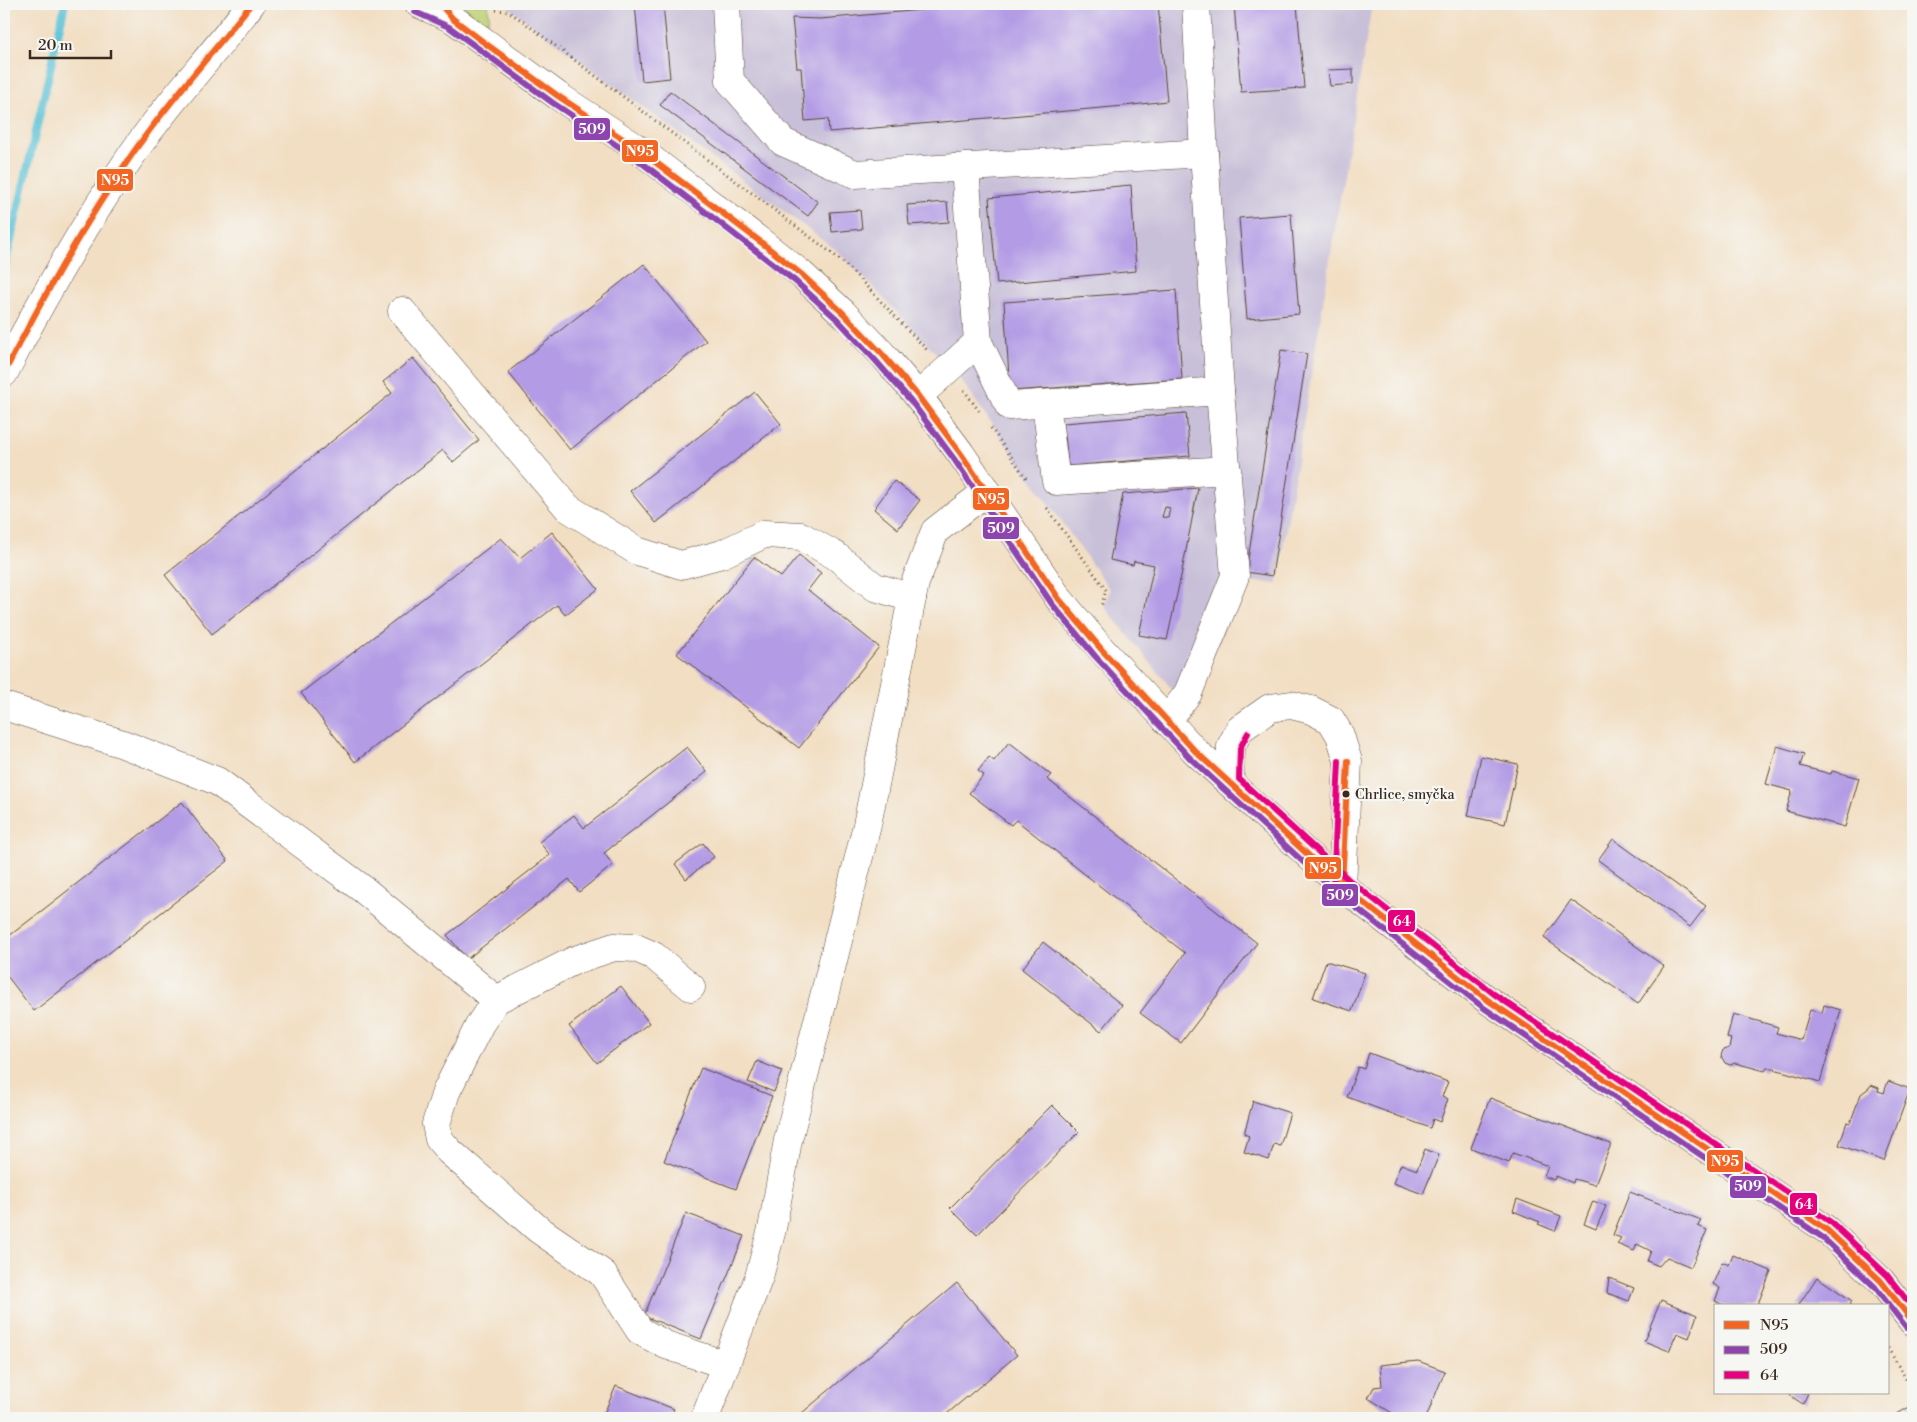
<svg xmlns="http://www.w3.org/2000/svg" width="1917" height="1422" viewBox="0 0 1917 1422" font-family="'Libre Bodoni',serif">
<style>
.industrial{fill:#c8bfd8}
.green{fill:#bdd073;stroke:#7c7d48}
.lines{fill:none;stroke-linecap:round;stroke-linejoin:round}
.stream{stroke:#59c2d6;stroke-width:8}
.building{fill:#b39be5;fill-rule:evenodd}
.minor-casing{stroke:#564537;stroke-width:29}
.path{stroke:#564537;stroke-width:3;stroke-dasharray:1 4;stroke-linecap:butt}
.minor{stroke:#fff;stroke-width:28}
.bus-1-casing{stroke:#f6f6f2;stroke-width:10}
.bus-2-casing{stroke:#f6f6f2;stroke-width:10}
.bus-3-casing{stroke:#f6f6f2;stroke-width:10}
.bus-1{stroke:#f26522;stroke-width:6}
.bus-2{stroke:#8e44ad;stroke-width:6}
.bus-3{stroke:#e5007d;stroke-width:6}
.bus-dot{fill:#3b2a1e;stroke:#f6f6f2;stroke-width:2}
.labels{text-anchor:middle;stroke-width:4.5;stroke-linejoin:round;paint-order:stroke}
.bus-label{font-size:14px;fill:#3b2a1e;stroke:#f6f6f2;text-anchor:start}
.line-badge{stroke:#f6f6f2;stroke-width:2}
.badge-label{font-size:14px;text-anchor:middle;font-weight:bold;fill:#fff}
</style>
<rect width="100%" height="100%" fill="#f6f6f2"/>
<filter id="ink" filterUnits="userSpaceOnUse"><feTurbulence type="fractalNoise" baseFrequency=".02" numOctaves="2"/><feDisplacementMap in="SourceGraphic" scale="10" xChannelSelector="R" yChannelSelector="G"/><feConvolveMatrix kernelMatrix="1 2 1 2 8 2 1 2 1" color-interpolation-filters="sRGB"/></filter>
<filter id="wash" filterUnits="userSpaceOnUse"><feTurbulence type="fractalNoise" baseFrequency=".0096" numOctaves="4" result="noise"/><feDisplacementMap in="SourceGraphic" scale="20" xChannelSelector="R" yChannelSelector="G"/><feGaussianBlur stdDeviation="1.12" result="paint"/><feColorMatrix in="noise" values="0 0 0 0 0 0 0 0 0 0 0 0 0 0 0 0 0 1.4 0 .05"/><feComposite in="paint" operator="in"/></filter>
<g filter="url(#wash)">
<rect width="100%" height="100%" fill="#f2dec2"/>
<!-- industrial -->
<polygon class="industrial" points="504,4 1372,4 1277,584 1245,581 1189,710 1104,606 1110,590 958,376 865,279 836,250"/>
<!-- green -->
<polygon class="green" points="462,4 488,4 489,17 486,26"/>
<g class="lines">
<!-- stream -->
<g class="stream">
<polyline points="4,271 65,4"/>
<polyline points="4,419 6,413"/>
</g>
</g>
<g id="blocks">
<!-- building -->
<g class="building">
<polygon points="635,4 663,4 670,78 642,81"/>
<polygon points="991,4 1158,4 1167,101 1124,106 829,132 828,119 805,121 801,68 797,68 792,18 820,19"/>
<polygon points="1234,4 1297,4 1304,88 1241,92"/>
<polygon points="1353,69 1353,84 1330,86 1328,70"/>
<polygon points="670,91 818,202 808,216 660,105"/>
<polygon points="1131,185 1136,271 997,284 989,198"/>
<polygon points="947,202 949,222 909,225 907,205"/>
<polygon points="860,210 862,229 832,232 830,212"/>
<polygon points="1291,214 1299,314 1247,319 1239,218"/>
<polygon points="644,264 706,341 570,450 508,372"/>
<polygon points="1176,290 1182,379 1010,391 1004,302"/>
<polygon points="1281,350 1307,354 1272,576 1246,572"/>
<polygon points="413,358 479,440 453,462 443,450 212,634 165,575 392,393 383,382"/>
<polygon points="755,392 781,424 656,523 630,491"/>
<polygon points="1186,413 1190,456 1068,466 1064,423"/>
<polygon points="894,481 920,500 898,529 874,509"/>
<path d="M1198,488L1182,571L1167,640L1139,635L1154,565L1134,561L1133,565L1110,560L1123,494ZM1165,507L1170,508L1168,518L1162,517Z"/>
<polygon points="552,532 598,589 565,615 557,605 355,762 301,693 501,538 520,558"/>
<polygon points="799,555 821,573 808,590 879,647 799,748 677,654 754,557 781,577"/>
<polygon points="1009,742 1051,775 1047,779 1257,943 1181,1043 1140,1013 1185,953 1016,820 1011,825 969,793 984,775 978,771 989,757 994,761"/>
<polygon points="1777,746 1804,754 1800,766 1831,774 1832,771 1859,778 1845,827 1786,811 1792,791 1766,784"/>
<polygon points="687,747 707,772 604,853 613,865 579,892 569,879 467,959 447,935 550,855 539,842 574,815 584,828"/>
<polygon points="1481,756 1518,764 1505,824 1468,816"/>
<polygon points="182,802 228,861 34,1011 4,972 4,940"/>
<polygon points="1613,839 1706,906 1690,927 1598,860"/>
<polygon points="703,843 714,857 686,879 675,864"/>
<polygon points="1571,900 1664,966 1638,1004 1544,938"/>
<polygon points="1043,942 1122,1005 1101,1031 1022,969"/>
<polygon points="1326,961 1365,973 1352,1011 1313,998"/>
<polygon points="621,986 649,1023 597,1063 569,1026"/>
<polygon points="1824,1005 1841,1010 1820,1082 1767,1067 1765,1071 1735,1063 1730,1065 1725,1063 1721,1056 1723,1050 1729,1048 1731,1039 1727,1038 1733,1014 1778,1027 1776,1033 1801,1040 1810,1010 1822,1013"/>
<polygon points="1369,1053 1448,1082 1442,1096 1448,1099 1440,1122 1433,1119 1430,1128 1347,1097 1358,1067 1364,1069"/>
<polygon points="757,1061 782,1071 774,1092 748,1082"/>
<polygon points="701,1068 772,1096 736,1189 664,1161"/>
<polygon points="1888,1081 1910,1089 1884,1161 1839,1145 1847,1122 1850,1123 1861,1094 1869,1088 1871,1085 1879,1088 1878,1091 1884,1093"/>
<polygon points="1490,1098 1611,1144 1595,1185 1574,1179 1573,1183 1556,1176 1554,1180 1544,1176 1548,1166 1513,1153 1509,1163 1471,1148"/>
<polygon points="1253,1101 1290,1113 1280,1146 1274,1144 1269,1160 1244,1152 1249,1136 1244,1134"/>
<polygon points="1052,1105 1079,1132 977,1235 950,1208"/>
<polygon points="1425,1149 1439,1155 1423,1194 1393,1183 1401,1164 1417,1170"/>
<polygon points="1630,1192 1701,1220 1698,1226 1707,1230 1691,1267 1667,1257 1659,1266 1647,1261 1651,1251 1637,1244 1634,1251 1617,1244 1621,1238 1613,1235"/>
<polygon points="1517,1199 1561,1216 1555,1231 1538,1224 1540,1222 1513,1211"/>
<polygon points="1593,1201 1606,1206 1596,1229 1584,1224"/>
<polygon points="686,1213 744,1236 701,1339 644,1316"/>
<polygon points="1733,1255 1771,1271 1757,1306 1725,1306 1715,1301 1720,1288 1713,1284 1722,1262 1729,1265"/>
<polygon points="1817,1277 1852,1301 1849,1306 1798,1306"/>
<polygon points="1609,1278 1634,1288 1629,1301 1607,1293"/>
<polygon points="957,1283 1017,1355 942,1418 796,1418"/>
<polygon points="1661,1300 1697,1315 1689,1338 1677,1333 1669,1351 1644,1341"/>
<polygon points="1418,1361 1445,1371 1426,1418 1405,1418 1397,1416 1368,1398 1374,1387 1382,1386 1380,1365"/>
<polygon points="616,1386 674,1409 670,1418 602,1418"/>
<polygon points="1790,1393 1808,1393 1803,1404 1789,1395"/>
<polygon points="1913,1405 1913,1418 1900,1418 1897,1414"/>
</g>
</g>
</g>
<g filter="url(#ink)">
<use href="#blocks" fill-opacity="0" stroke="#564537" stroke-width="1"/>
<g class="lines">
<defs>
<g id="minor">
<polyline points="419,4 453,19 558,96 638,149 762,243 801,274 843,313 883,355 918,396 961,454 1059,599 1102,650 1196,752 1342,886 1489,1001 1827,1230 1881,1281 1913,1322"/>
<polyline points="726,4 730,81 783,142 855,174 1204,153 1196,4"/>
<polyline points="402,311 568,508 637,551 681,565 722,554 764,534 801,536 836,556 875,587 912,598"/>
<polyline points="978,342 1009,406 1220,391"/>
<path d="M4,373C43,297 85,223 133,153C169,101 213,55 251,4"/>
<polyline points="918,396 978,342 965,167"/>
<polyline points="1046,404 1056,481 1227,470"/>
<polyline points="4,706 123,744 217,781 364,890 496,1000"/>
<polyline points="1167,721 1188,693 1235,576 1220,391 1204,153"/>
<polyline points="1230,783 1231,746 1240,729 1270,708 1291,705 1311,710 1331,720 1340,735 1348,761 1342,886"/>
<polyline points="691,987 654,956 636,948 614,947 575,960 496,1000 480,1024 446,1092 436,1124 439,1139 449,1151 538,1229 602,1273 640,1331 666,1345 726,1365"/>
<polyline points="705,1418 759,1277 772,1229 788,1140 867,825 915,583 935,531 986,492"/>
</g>
</defs>
<!-- minor casing -->
<use href="#minor" class="minor-casing"/>
<!-- path -->
<g class="path">
<polyline points="496,10 506,11 517,17 833,254 849,268 927,350"/>
<polyline points="964,390 979,411"/>
<polyline points="991,428 1026,478"/>
<polyline points="1047,508 1106,590 1101,607"/>
<polyline points="1888,1348 1913,1391"/>
</g>
<!-- minor -->
<use href="#minor" class="minor"/>
<defs>
<g id="bus-1">
<polyline points="440,4 453,19 482,41 558,96 638,149 762,243 801,274 843,313 883,355 918,396 961,454 1059,599 1102,650 1196,752 1342,886 1489,1001 1827,1230 1881,1281 1913,1322"/>
<path d="M4,373C43,298 84,223 133,153C169,101 212,54 251,4"/>
<polyline points="1342,886 1348,761"/>
</g>
<polyline id="bus-2" points="415,12 449,27 553,103 633,156 795,281 837,319 876,361 911,401 954,459 1052,604 1095,656 1190,758 1336,892 1484,1008 1822,1237 1875,1287 1906,1327"/>
<g id="bus-3">
<polyline points="1248,733 1240,748 1239,779 1348,879 1494,994 1832,1223 1887,1275 1913,1308"/>
<polyline points="1333,886 1339,761"/>
</g>
</defs>
<!-- bus-1 casing -->
<use href="#bus-1" class="bus-1-casing"/>
<!-- bus-2 casing -->
<use href="#bus-2" class="bus-2-casing"/>
<!-- bus-3 casing -->
<use href="#bus-3" class="bus-3-casing"/>
<!-- bus-1 -->
<use href="#bus-1" class="bus-1"/>
<!-- bus-2 -->
<use href="#bus-2" class="bus-2"/>
<!-- bus-3 -->
<use href="#bus-3" class="bus-3"/>
</g>
</g>
<!-- markers -->
<circle class="bus-dot" cx="1346" cy="794" r="4.5"/>
<g class="labels">
<!-- bus labels -->
<g class="bus-label">
<text x="1355" y="799">Chrlice, smyčka</text>
</g>
</g>
<g class="line-badge">
<rect x="573" y="117" width="38" height="24" rx="5" fill="#8e44ad"/>
<rect x="621" y="139" width="38" height="24" rx="5" fill="#f26522"/>
<rect x="96" y="168" width="38" height="24" rx="5" fill="#f26522"/>
<rect x="972" y="487" width="38" height="24" rx="5" fill="#f26522"/>
<rect x="982" y="516" width="38" height="24" rx="5" fill="#8e44ad"/>
<rect x="1304" y="856" width="38" height="24" rx="5" fill="#f26522"/>
<rect x="1321" y="883" width="38" height="24" rx="5" fill="#8e44ad"/>
<rect x="1387" y="909" width="29" height="24" rx="5" fill="#e5007d"/>
<rect x="1706" y="1149" width="38" height="24" rx="5" fill="#f26522"/>
<rect x="1729" y="1175" width="38" height="24" rx="5" fill="#8e44ad"/>
<rect x="1789" y="1192" width="29" height="24" rx="5" fill="#e5007d"/>
</g>
<g class="badge-label">
<text x="592" y="134">509</text>
<text x="640" y="156">N95</text>
<text x="115" y="185">N95</text>
<text x="991" y="504">N95</text>
<text x="1001" y="533">509</text>
<text x="1323" y="873">N95</text>
<text x="1340" y="900">509</text>
<text x="1402" y="926">64</text>
<text x="1725" y="1166">N95</text>
<text x="1748" y="1191">509</text>
<text x="1804" y="1209">64</text>
</g>
<!-- margin -->
<rect width="1917" height="1422" fill="none" stroke="#f6f6f2" stroke-width="20"/>
<!-- legend -->
<rect x="1714" y="1304" width="175" height="90" fill="#f6f6f2" stroke="#aba49d"/>
<rect x="1724" y="1321" width="25" height="8" fill="#f26522" stroke="#aba49d"/>
<text x="1760" y="1330" font-size="15" fill="#3b2a1e">N95</text>
<rect x="1724" y="1346" width="25" height="8" fill="#8e44ad" stroke="#aba49d"/>
<text x="1760" y="1354" font-size="15" fill="#3b2a1e">509</text>
<rect x="1724" y="1371" width="25" height="8" fill="#e5007d" stroke="#aba49d"/>
<text x="1760" y="1380" font-size="15" fill="#3b2a1e">64</text>
<!-- scale -->
<path d="M30 50v8h81v-8" fill="none" stroke="#3b2a1e" stroke-width="2.5"/>
<text x="38" y="50" font-size="15" fill="#3b2a1e" stroke="#f6f6f2" stroke-width="4" paint-order="stroke">20 m</text>
</svg>
